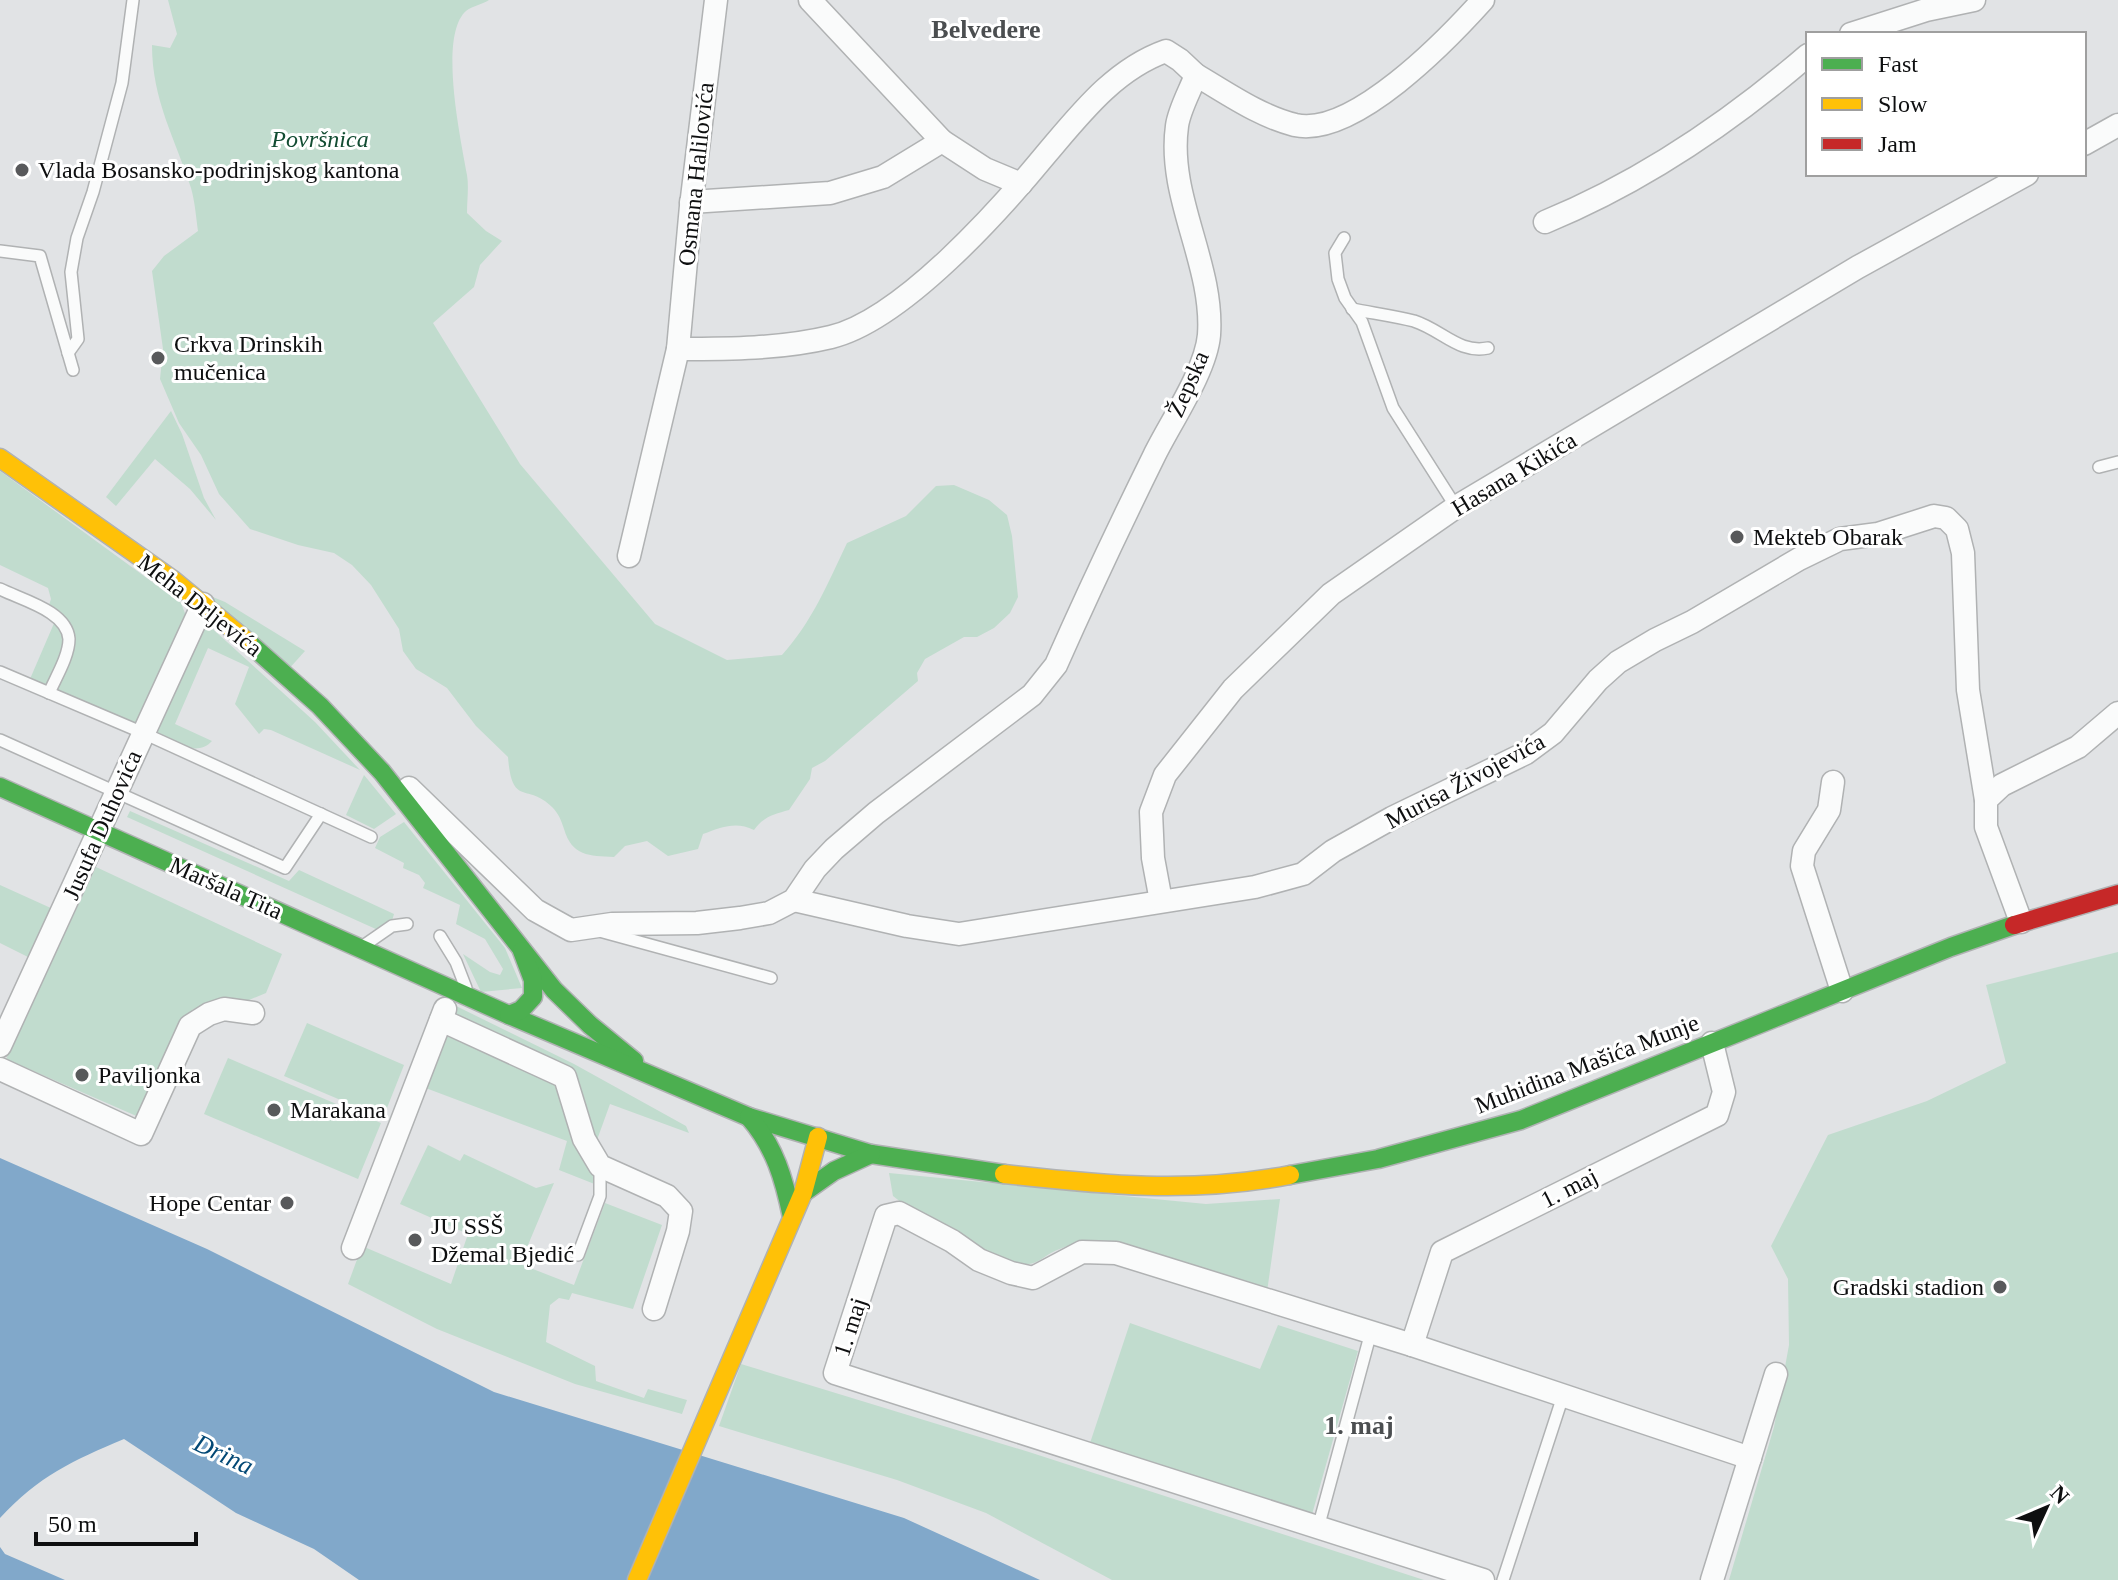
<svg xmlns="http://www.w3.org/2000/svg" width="2118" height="1580" viewBox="0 0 2118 1580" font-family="Georgia,serif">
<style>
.green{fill:#c1dcce}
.water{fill:#81a8ca}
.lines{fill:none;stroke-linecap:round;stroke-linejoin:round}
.lane-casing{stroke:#b0b2b3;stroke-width:14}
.street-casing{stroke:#b0b2b3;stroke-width:25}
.fast-casing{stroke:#b0b2b3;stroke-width:21}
.slow-casing{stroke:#b0b2b3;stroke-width:21}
.jam-casing{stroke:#b0b2b3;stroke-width:21}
.lane{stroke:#fafbfb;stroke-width:11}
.street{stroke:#fafbfb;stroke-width:22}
.fast{stroke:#4caf50;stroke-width:18}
.slow{stroke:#ffc107;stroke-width:18}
.jam{stroke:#c62828;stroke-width:18}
.poi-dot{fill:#58595b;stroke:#fff;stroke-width:3}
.labels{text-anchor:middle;stroke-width:6;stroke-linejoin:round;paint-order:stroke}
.park-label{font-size:24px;font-style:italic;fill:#124c32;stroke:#fff}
.poi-label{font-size:24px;fill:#0e0f10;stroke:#fff;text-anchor:start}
.street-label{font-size:24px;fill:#0e0f10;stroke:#fff}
.neighbourhood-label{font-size:26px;font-weight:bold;fill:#4b4e50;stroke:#fff}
.water-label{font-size:26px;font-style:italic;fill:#024875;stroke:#fff}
</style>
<rect width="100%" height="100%" fill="#e1e3e5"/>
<!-- green -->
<g class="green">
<path d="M168,0H489C483,4 472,6 466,11C438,36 461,140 467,175C469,187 467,200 467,213L486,231L502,241L480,265L474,287L433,323L520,464L655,624L727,660L782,655C812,622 828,583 847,543L906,516L936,486L954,485L989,500L1007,515L1012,536L1018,597L1010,613L994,628L977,637H964L925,659L917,673L918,681L825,761L812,768L810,779L789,810C774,814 763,817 754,830C736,821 722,827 703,834L698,849L668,856L647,841L625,846L614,857C589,856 572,856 564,829C561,820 559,814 552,807C527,782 512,808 508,757L476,726L447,688L416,669L403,651L399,629L371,585L352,565L334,553L298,545L250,529L219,494L201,455L179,423L160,379L163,349L152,271L164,256L198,231C196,217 195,202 191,188C175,138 152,100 152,45L170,48L177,34Z"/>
<polygon points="171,411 182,434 204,498 216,520 190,489 155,459 116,506 106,497"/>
<polygon points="0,471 181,603 188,621 140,729 83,701 56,691 70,661 74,644 48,608 51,599 48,588 0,565"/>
<polygon points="181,584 225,602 305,651 287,671"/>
<path d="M55,621C74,640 57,666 48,687L30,679Z"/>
<path d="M205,622L315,722L360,770L271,730L264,729L259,734L235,704L249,667L208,648L175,724L212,741C196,759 169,740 152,730Z"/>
<polygon points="364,775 396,814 374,829 346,815"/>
<polygon points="130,811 289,881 299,870 394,914 391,924 378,930 127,817"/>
<polygon points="404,822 505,948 522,988 481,992 463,954 490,972 500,975 503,969 485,939 456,924 460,905 423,888 425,883 419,875 403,868 404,863 375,848 380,837"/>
<polygon points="96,867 282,954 266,993 249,1000 193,1009 141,1118 6,1059"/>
<polygon points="0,885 53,909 30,958 0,943"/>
<polygon points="2118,952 2118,1580 1729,1580 1774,1427 1789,1345 1788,1279 1771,1246 1828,1135 1927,1101 2006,1063 1986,985"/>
<polygon points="452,1004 574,1064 686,1126 689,1133 610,1104 593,1151 571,1072 448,1014"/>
<polygon points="307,1023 404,1065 383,1118 284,1076"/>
<polygon points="444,1035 557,1081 597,1177 597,1185 559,1170 567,1141 423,1087"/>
<polygon points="228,1058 381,1123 358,1179 204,1114"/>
<polygon points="428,1145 460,1161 464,1154 536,1188 554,1183 520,1264 574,1285 605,1203 662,1225 633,1309 572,1293 569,1300 559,1298 550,1305 546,1342 595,1366 596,1381 644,1398 648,1389 687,1400 682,1414 575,1384 437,1329 348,1284 362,1246 451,1284 468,1234 400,1204"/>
<path d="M889,1173L1206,1204L1280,1199L1267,1292L1092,1240C1078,1243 1064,1246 1051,1253C1044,1257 1037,1263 1029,1264C991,1270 923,1220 893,1196Z"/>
<polygon points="1130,1323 1260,1369 1278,1325 1358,1351 1311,1518 1088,1449"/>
<polygon points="741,1364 1029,1452 1424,1580 1112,1580 986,1513 897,1480 719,1426"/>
</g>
<!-- water -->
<g class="water">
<path d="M0,1158L207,1249L494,1392L904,1518L1040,1580H359L314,1549L236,1513L124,1439C72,1461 39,1476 0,1518Z"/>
<polygon points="0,1547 5,1554 65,1580 0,1580"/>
</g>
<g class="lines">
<defs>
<g id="lane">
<polyline points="1344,238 1335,253 1338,279 1345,298 1362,322 1393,408 1456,507"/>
<polyline points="0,251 40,256 73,370"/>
<path d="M1352,309C1372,313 1394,316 1414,321C1442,330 1459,354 1488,348"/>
<polyline points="68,353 78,339 71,272 77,238 93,192 122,83 133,0"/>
<polyline points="2099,467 2118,462"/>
<path d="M0,589C22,600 67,611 69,639C69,656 56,677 49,693"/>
<polyline points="0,672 141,732 371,837"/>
<polyline points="0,740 285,868 321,814"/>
<polyline points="603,932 771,978"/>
<polyline points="440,936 456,962 466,988"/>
<polyline points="366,944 392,926 407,924"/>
<polyline points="578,1255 600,1196 600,1167"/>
<polyline points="1318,1528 1371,1332"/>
<polyline points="1503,1580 1563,1396"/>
</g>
<g id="street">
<polyline points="810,0 942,141 985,169 1021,184"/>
<polyline points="1851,34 1926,10 1974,0"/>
<polyline points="2084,144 2118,125"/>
<polyline points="691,202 830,193 883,177 942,141"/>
<path d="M1545,222C1642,182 1729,123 1808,55"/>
<path d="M678,349C729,349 781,349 831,337C902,320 1000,210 1047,153C1081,113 1115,69 1166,51L1180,60L1196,75"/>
<polyline points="629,556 678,349 691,206 716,0"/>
<polyline points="1833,782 1829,810 1804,851 1802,866 1842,991"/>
<path d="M409,788L535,910L571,930L612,924L697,923L740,918L769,913L794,900L815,869L834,849L876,813L1032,695L1056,665C1087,595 1120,525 1154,456C1170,423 1206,371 1209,335C1214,264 1167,197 1177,126C1179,110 1190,91 1196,75C1227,93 1259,116 1295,125C1353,138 1447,40 1483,0"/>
<polyline points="794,900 907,926 959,934 1255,887 1303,874 1333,851 1392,818 1526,753 1553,733 1598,680 1618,662 1655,640 1692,622 1799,559 1840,539 1878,534 1934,516 1946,518 1957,529 1963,553 1968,690 1986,800"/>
<polyline points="1161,901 1153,858 1151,812 1165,775 1233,689 1331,594 1456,507 1858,267 2027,174"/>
<polyline points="2021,922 1986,827 1986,800 2002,785 2078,747 2118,713"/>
<polyline points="441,1020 565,1077 584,1139 600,1166 667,1196 681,1211 678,1231 654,1309"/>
<polyline points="0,1046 203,604"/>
<polyline points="0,1069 141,1134 190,1026 209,1014 224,1009 253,1013"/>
<polyline points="353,1248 445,1009"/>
<polyline points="1412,1345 1442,1252 1717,1115 1724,1092 1712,1043"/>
<polyline points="1483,1580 835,1373 886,1216 899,1213 952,1241 979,1260 1011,1273 1033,1278 1082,1252 1116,1253 1412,1345 1750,1458"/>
<polyline points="1712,1580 1776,1374"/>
</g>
<g id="fast">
<polyline points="248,642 320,706 382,772 554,990 590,1025 634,1061"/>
<polyline points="0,787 509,1015 749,1117 871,1154 1004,1174"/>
<polyline points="509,1015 521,1010 533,997 533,980 522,951"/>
<path d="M749,1117C775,1147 784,1179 792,1217"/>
<polyline points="1290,1175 1378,1159 1521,1120 1951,947 2014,925"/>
<polyline points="803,1193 834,1171 871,1154"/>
</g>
<g id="slow">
<polyline points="0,458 173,580 248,642"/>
<path d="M1004,1174C1103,1185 1190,1194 1290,1175"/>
<polyline points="637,1580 803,1193 818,1137"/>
</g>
<polyline id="jam" points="2014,925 2118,894"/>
</defs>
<!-- lane casing -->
<use href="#lane" class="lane-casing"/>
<!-- street casing -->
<use href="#street" class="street-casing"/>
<!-- fast casing -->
<use href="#fast" class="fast-casing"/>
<!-- slow casing -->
<use href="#slow" class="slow-casing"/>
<!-- jam casing -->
<use href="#jam" class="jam-casing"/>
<!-- lane -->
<use href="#lane" class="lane"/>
<!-- street -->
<use href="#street" class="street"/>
<!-- fast -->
<use href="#fast" class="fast"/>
<!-- slow -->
<use href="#slow" class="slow"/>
<!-- jam -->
<use href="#jam" class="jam"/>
</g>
<!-- markers -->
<g class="poi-dot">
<circle cx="22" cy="170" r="8"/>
<circle cx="158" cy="358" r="8"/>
<circle cx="1737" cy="537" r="8"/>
<circle cx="82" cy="1075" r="8"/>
<circle cx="274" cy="1110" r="8"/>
<circle cx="287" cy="1203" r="8"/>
<circle cx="415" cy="1240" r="8"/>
<circle cx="2000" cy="1287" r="8"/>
</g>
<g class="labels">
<!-- park labels -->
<g class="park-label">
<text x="320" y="147">Površnica</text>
</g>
<!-- poi labels -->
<g class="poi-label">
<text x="38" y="178">Vlada Bosansko-podrinjskog kantona</text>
<text x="174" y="352">Crkva Drinskih<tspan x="174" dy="28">mučenica</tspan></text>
<text x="1753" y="545">Mekteb Obarak</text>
<text x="98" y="1083">Paviljonka</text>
<text x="290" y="1118">Marakana</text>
<text x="271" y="1211" text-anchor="end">Hope Centar</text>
<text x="431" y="1234">JU SSŠ<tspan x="431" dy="28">Džemal Bjedić</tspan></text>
<text x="1984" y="1295" text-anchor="end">Gradski stadion</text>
</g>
<!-- street labels -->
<g class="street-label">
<text transform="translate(696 174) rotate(-84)" y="8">Osmana Halilovića</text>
<text transform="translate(1188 384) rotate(-66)" y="8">Žepska</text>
<text transform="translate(1514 474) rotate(-31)" y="8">Hasana Kikića</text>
<text transform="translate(200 605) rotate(38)" y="8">Meha Drljevića</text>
<text transform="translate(1465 781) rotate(-28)" y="8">Murisa Živojevića</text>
<text transform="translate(102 825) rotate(-66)" y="8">Jusufa Duhovića</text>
<text transform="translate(226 888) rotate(24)" y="8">Maršala Tita</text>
<text transform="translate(1587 1064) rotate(-21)" y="8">Muhidina Mašića Munje</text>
<text transform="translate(1569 1188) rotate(-27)" y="8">1. maj</text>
<text transform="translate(850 1327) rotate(-72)" y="8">1. maj</text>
</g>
<!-- neighbourhood labels -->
<g class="neighbourhood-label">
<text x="986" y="38">Belvedere</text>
<text x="1359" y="1434">1. maj</text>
</g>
<!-- water labels -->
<g class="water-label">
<text transform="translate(224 1454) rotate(25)" y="9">Drina</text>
</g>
</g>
<!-- legend -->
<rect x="1806" y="32" width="280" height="144" fill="#ffffff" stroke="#9f9f9f" stroke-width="2"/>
<rect x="1822" y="58" width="40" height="12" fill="#4caf50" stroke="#9f9f9f" stroke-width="2"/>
<text x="1878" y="72" font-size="24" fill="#0e0f10">Fast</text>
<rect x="1822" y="98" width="40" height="12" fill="#ffc107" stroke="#9f9f9f" stroke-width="2"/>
<text x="1878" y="112" font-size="24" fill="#0e0f10">Slow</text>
<rect x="1822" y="138" width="40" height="12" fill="#c62828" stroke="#9f9f9f" stroke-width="2"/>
<text x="1878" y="152" font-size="24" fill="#0e0f10">Jam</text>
<!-- north arrow -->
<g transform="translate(2046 1508) rotate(46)" stroke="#ffffff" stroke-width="6" paint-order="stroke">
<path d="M0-6L14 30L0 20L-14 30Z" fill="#0e0f10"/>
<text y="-12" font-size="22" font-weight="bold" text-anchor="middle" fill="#0e0f10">N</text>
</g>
<!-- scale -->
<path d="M36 1532v12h160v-12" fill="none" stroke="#0e0f10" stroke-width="4"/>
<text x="48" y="1532" font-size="24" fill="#0e0f10" stroke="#ffffff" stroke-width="6" paint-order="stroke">50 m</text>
</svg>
